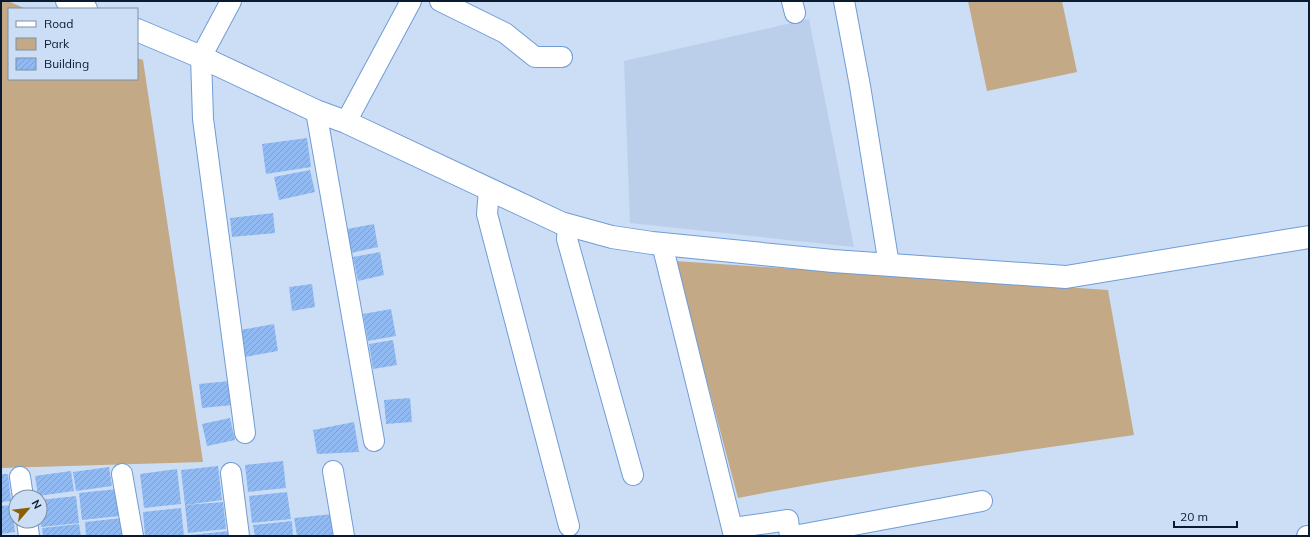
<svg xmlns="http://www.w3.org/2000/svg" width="1310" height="537" viewBox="0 0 1310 537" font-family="Mulish,sans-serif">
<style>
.built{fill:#bccfea}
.green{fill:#c3a985}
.building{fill:url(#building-hatch)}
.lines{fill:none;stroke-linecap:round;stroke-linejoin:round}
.minor-casing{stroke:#719cd6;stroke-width:22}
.tertiary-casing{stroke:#719cd6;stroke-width:24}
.minor{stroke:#fff;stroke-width:20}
.tertiary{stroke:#fff;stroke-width:22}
</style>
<defs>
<pattern id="building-hatch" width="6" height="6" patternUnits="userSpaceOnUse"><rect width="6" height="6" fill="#90baf1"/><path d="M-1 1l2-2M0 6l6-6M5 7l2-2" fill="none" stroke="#7b9fcf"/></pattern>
</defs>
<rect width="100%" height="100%" fill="#ccdef6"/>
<!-- built -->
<polygon class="built" points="809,19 854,247 630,223 624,61"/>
<!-- green -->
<g class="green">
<polygon points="1,1 8,1 26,9 9,9 9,79 137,79 137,58 143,60 203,462 1,468"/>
<polygon points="968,1 1062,1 1077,72 987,91"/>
<path d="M675,261L1108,290L1134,435C1002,454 869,472 738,498Z"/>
</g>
<!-- building -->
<g class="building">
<polygon points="307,138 311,167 266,174 262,144"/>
<polygon points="310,170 315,192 279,200 274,177"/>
<polygon points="273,213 275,233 232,237 230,218"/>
<polygon points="374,224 378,247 351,253 347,229"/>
<polygon points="380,252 384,275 358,281 353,257"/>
<polygon points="312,284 315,307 292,311 289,287"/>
<polygon points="391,309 396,336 368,341 363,314"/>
<polygon points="274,324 278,351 245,357 240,330"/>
<polygon points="393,340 397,365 373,369 369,344"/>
<polygon points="230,381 233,405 202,408 199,384"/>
<polygon points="410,398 412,422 386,424 384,400"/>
<polygon points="230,418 235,440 207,446 202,424"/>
<polygon points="354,422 359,452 317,454 313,430"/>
<polygon points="283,461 286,488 248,492 245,465"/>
<polygon points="218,466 222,500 185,505 181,470"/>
<polygon points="109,467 112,486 76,491 73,472"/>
<polygon points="177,469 181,504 144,508 140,474"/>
<polygon points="71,471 74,491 38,496 35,476"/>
<polygon points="1,474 8,474 11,501 1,502"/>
<polygon points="117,489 120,516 82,520 79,493"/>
<polygon points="287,492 291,519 252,523 249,496"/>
<polygon points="76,496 79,523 41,527 40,500"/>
<polygon points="223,502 226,529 188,533 185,505"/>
<polygon points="12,505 15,532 1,534 1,506"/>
<polygon points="181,508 184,536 145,536 143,512"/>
<polygon points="332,514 335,536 297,536 294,518"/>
<polygon points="122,518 124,536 86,536 85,522"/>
<polygon points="292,521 293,536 255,536 253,525"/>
<polygon points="79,524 81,536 43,536 42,528"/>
<polygon points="229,531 229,536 191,536 191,535"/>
</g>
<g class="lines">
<defs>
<g id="minor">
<polyline points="231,1 201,57 203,119 245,433"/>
<polyline points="440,1 505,33 535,57 562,57"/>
<polyline points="792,1 795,13"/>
<polyline points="844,1 860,86 889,265"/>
<polyline points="316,111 374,441"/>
<polyline points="346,122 411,1"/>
<polyline points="489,189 487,214 569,526"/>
<polyline points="568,225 567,239 633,475"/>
<polyline points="662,244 734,536"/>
<polyline points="333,471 344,536"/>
<polyline points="231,473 239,536"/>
<polyline points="122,474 133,536"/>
<polyline points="20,477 23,497"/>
<polyline points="27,521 29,536"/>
<polyline points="733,528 788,520 790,536"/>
<polyline points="794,536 982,501"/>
<polyline points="1307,536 1309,536"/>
</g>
<g id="tertiary">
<polyline points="67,1 86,9"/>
<polyline points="137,30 201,57 316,111 346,122 561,223 612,237 652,243 833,261 1066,277 1309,237"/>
</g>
</defs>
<!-- minor casing -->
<use href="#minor" class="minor-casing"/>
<!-- tertiary casing -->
<use href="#tertiary" class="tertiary-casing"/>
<!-- minor -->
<use href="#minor" class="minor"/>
<!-- tertiary -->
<use href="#tertiary" class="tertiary"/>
</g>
<!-- border -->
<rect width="1310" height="537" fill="none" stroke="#091b30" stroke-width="4"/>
<!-- legend -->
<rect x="8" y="8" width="130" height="72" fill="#ccdef6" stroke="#7e90a7"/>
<rect x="16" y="21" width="20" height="6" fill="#ffffff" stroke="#7e90a7"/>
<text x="44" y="28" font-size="12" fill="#091b30">Road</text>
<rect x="16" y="38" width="20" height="12" fill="#c3a985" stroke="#7e90a7"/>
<text x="44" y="48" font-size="12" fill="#091b30">Park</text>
<rect x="16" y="58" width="20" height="12" fill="url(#building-hatch)" stroke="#7e90a7"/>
<text x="44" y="68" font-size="12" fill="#091b30">Building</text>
<!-- north arrow -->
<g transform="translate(28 509) rotate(62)"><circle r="19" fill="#ccdef6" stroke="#7e90a7"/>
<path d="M0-3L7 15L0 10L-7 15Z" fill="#8b5e02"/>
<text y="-6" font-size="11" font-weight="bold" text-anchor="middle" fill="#091b30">N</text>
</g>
<!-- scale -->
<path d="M1174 521v6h63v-6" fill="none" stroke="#091b30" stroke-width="2"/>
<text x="1180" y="521" font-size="12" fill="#091b30" stroke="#ccdef6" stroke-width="3" paint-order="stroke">20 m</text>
</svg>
